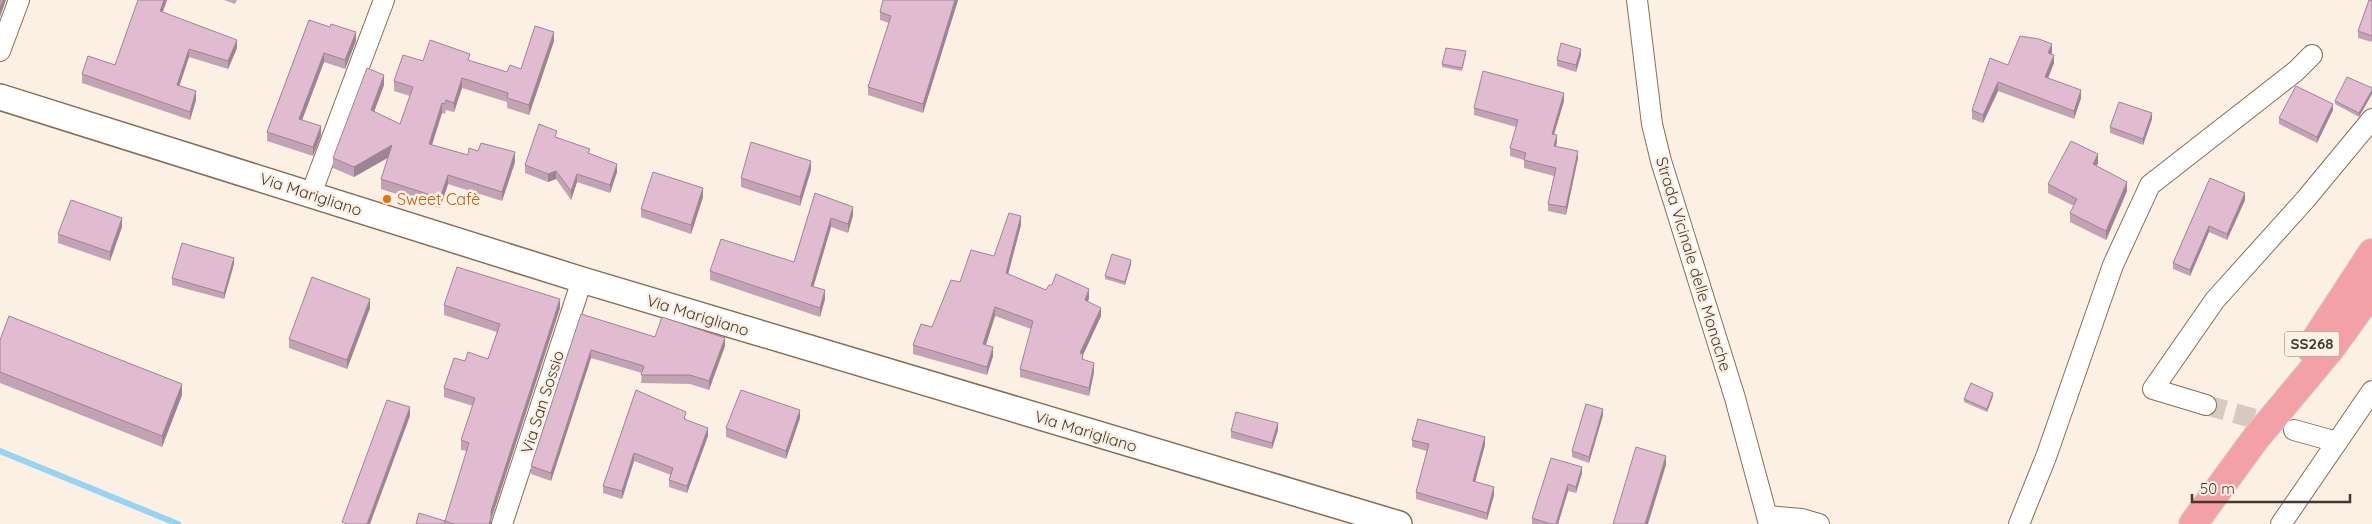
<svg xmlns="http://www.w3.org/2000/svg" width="2372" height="524" viewBox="0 0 2372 524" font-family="Quicksand,sans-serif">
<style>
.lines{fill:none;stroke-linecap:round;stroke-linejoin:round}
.stream{stroke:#97d3f3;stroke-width:6}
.minor-tunnel{stroke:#d7cbc1;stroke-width:20;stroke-dasharray:20 10;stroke-linecap:butt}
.minor-casing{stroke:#886d55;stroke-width:22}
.tertiary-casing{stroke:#886d55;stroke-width:28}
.trunk-casing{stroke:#d6d3d1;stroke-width:30}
.minor{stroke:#fff;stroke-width:20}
.tertiary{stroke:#fff;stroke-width:25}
.trunk{stroke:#f3a0a6;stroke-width:28}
.wall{fill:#c2a2b3}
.shaded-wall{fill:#9e8492}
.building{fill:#e1bcd0;stroke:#9e8492}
.food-dot{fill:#e8710a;stroke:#fcf0e5;stroke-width:2}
.labels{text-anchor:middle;stroke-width:5;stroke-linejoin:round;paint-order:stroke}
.shield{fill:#fcf0e5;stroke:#7c7066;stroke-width:1}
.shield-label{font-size:15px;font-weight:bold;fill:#45392f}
.street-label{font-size:16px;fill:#45392f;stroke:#fcf0e5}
.food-label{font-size:16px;fill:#c56008;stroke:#fcf0e5;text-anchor:start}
</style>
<rect width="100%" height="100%" fill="#fcf0e5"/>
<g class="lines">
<!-- stream -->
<polyline class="stream" points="0,451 178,524"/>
<!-- minor-tunnel -->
<polyline class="minor-tunnel" points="2206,405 2280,426"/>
<defs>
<g id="minor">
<polyline points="1637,0 1652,124 1661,161 1735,398 1769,524"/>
<polyline points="0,51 19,0"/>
<polyline points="311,194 384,0"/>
<polyline points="2206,405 2153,389 2215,300 2305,200 2372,119"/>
<polyline points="2294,430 2337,442"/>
<polyline points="1767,516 1802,519 1819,524"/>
<polyline points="502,524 582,280"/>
<polyline points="2019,524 2046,457 2113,265 2150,185 2296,71 2312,55"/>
<polyline points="2281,524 2372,391"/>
</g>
<polyline id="tertiary" points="0,97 582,280 1399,524"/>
<g id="trunk">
<polyline points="2310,348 2372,253"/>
<polyline points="2193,524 2256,438 2331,348 2372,291"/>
</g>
</defs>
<!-- minor casing -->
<use href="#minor" class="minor-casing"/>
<!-- tertiary casing -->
<use href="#tertiary" class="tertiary-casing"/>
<!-- trunk casing -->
<use href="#trunk" class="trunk-casing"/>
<!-- minor -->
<use href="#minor" class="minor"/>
<!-- tertiary -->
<use href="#tertiary" class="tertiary"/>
<!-- trunk -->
<use href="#trunk" class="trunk"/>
</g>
<!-- wall -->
<g class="wall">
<polygon points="167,0 163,12 237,48 228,69 189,57 179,86 196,100 190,120 82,83 82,74 115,65"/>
<polygon points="224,0 237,0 235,4"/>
<polygon points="883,0 958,0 923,113 868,95 868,87 889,23 880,20 880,12"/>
<polygon points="2372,1 2372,42 2358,38 2358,31"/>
<polygon points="309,20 356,41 345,69 324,62 302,120 321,135 313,156 267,141 267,132"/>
<polygon points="554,41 529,115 507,108 507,102 462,88 454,112 446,110 445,114 442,113 432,145 468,155 515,162 502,201 448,184 440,208 381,189 381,179 388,158 354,177 333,168 333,158 384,85 374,112 400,124 410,96 394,91 394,81 423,61 470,61 507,72 521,69"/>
<polygon points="2052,53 2051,54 2054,63 2048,78 2081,98 2074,119 1998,91 1983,123 1972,119 1972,110 2008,65"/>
<polygon points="1466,54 1462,71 1442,67 1442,64"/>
<polygon points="1581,55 1576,72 1557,66 1557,60"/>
<polygon points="2372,88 2359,117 2335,104 2335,101"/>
<polygon points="1564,101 1554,134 1557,142 1556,146 1578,158 1566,215 1548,211 1548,204 1554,176 1524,168 1524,160 1510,156 1510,148 1516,127 1474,115 1474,108"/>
<polygon points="2333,110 2317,143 2279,124 2279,118"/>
<polygon points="2152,119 2143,145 2110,133 2110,127"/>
<polygon points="557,137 590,154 617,172 610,193 577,182 571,200 556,179 548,182 525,173 525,165"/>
<polygon points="2098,163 2096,166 2127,191 2106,240 2070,222 2070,213 2074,206 2048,193 2048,184"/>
<polygon points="811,170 800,206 741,187 741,178"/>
<polygon points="2210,178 2245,200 2227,240 2209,232 2190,276 2173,269 2173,263"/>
<polygon points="815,193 853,215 848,233 831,227 813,287 825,299 820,317 710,280 710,271 794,262"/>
<polygon points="703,197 691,234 641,217 641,209"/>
<polygon points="1021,225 1008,274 1046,290 1089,298 1088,302 1101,316 1083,355 1083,360 1094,372 1089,396 1020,377 1020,369 1031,329 995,316 986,345 993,356 987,375 913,354 913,345 932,327 960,282 994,256"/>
<polygon points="122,227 110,261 58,243 58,234"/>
<polygon points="234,264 224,299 172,285 172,278"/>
<polygon points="1131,264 1125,285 1105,279 1105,276"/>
<polygon points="444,305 560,308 491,520 491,524 416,524 445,521 467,451 461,450 461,440 473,406 444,397 444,388 465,361 488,359 497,332 444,315"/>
<polygon points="370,308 347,369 289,348 289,339"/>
<polygon points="581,314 655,337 725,346 709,390 690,384 641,383 642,373 591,358 551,481 531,474 531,466"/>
<polygon points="0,340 182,395 162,447 0,383"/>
<polygon points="636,390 686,419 686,420 708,436 687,493 669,487 669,480 671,475 634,461 622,499 603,493 603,486"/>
<polygon points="1993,396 1987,412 1964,402 1964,399"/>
<polygon points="1603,415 1589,463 1572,457 1572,451"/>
<polygon points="800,418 786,459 726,437 726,428"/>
<polygon points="1278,430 1272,449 1231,438 1231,431"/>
<polygon points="1412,440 1485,445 1475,482 1494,495 1487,520 1416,499 1416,492 1427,451 1412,447"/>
<polygon points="1551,458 1582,473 1576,493 1568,491 1558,524 1532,524 1532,518"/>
</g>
<!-- shaded-wall -->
<g class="shaded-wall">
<polygon points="3,0 6,0 0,17 0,8"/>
<polygon points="164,0 167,0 160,19 160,11"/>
<polygon points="955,0 958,0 923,113 923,104"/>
<polygon points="356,32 356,41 345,69 345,60"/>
<polygon points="554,32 554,41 529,115 529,105"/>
<polygon points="237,40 237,48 228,69 228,61"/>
<polygon points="2052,44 2052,53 2048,62 2048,53"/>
<polygon points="189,49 189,57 177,93 177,85"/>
<polygon points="1581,49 1581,55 1576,72 1576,65"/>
<polygon points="324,53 324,62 299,128 299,119"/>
<polygon points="2054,55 2054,63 2045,86 2045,77"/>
<polygon points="384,75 384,85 371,120 371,110"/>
<polygon points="462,78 462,88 454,112 454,103"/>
<polygon points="1998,82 1998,91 1983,123 1983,115"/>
<polygon points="2081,90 2081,98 2074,119 2074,111"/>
<polygon points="2372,90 2372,94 2359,117 2359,113"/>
<polygon points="196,91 196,100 190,120 190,112"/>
<polygon points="1564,93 1564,101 1552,141 1552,134"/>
<polygon points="442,103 442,113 429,154 429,144"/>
<polygon points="2333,104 2333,110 2317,143 2317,137"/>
<polygon points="2152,113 2152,119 2143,145 2143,139"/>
<polygon points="321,126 321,135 313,156 313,147"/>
<polygon points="1557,135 1557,142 1554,154 1554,146"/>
<polygon points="392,145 392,155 354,177 354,167"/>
<polygon points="1578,151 1578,158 1566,215 1566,207"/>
<polygon points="515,152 515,162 502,201 502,192"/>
<polygon points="2098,154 2098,163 2093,173 2093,164"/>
<polygon points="811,161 811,170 800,206 800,197"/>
<polygon points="617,164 617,172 610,193 610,185"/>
<polygon points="556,171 556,179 548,182 548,174"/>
<polygon points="577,174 577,182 571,200 571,191"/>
<polygon points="448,175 448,184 440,208 440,198"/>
<polygon points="2127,182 2127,191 2106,240 2106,231"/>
<polygon points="703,188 703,197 691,234 691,225"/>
<polygon points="2245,193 2245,200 2227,240 2227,234"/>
<polygon points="853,207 853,215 848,233 848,224"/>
<polygon points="1021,216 1021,225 1006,282 1006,273"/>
<polygon points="122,218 122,227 110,261 110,252"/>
<polygon points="831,218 831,227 811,295 811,286"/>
<polygon points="2209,226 2209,232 2190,276 2190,270"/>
<polygon points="234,258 234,264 224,299 224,293"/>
<polygon points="1131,260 1131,264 1125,285 1125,282"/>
<polygon points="1089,289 1089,298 1085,309 1085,300"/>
<polygon points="825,290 825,299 820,317 820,308"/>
<polygon points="370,299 370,308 347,369 347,360"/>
<polygon points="560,299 560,308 491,520 491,524 489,524 491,511"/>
<polygon points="995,307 995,316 983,353 983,344"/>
<polygon points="1101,308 1101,316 1083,355 1083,363 1080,353"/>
<polygon points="725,338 725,346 709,390 709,381"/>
<polygon points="993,347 993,356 987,375 987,367"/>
<polygon points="591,350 591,358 551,481 551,473"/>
<polygon points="1094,363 1094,372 1089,396 1089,388"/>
<polygon points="182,384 182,395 162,447 162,436"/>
<polygon points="1993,393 1993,396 1987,412 1987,409"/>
<polygon points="410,407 410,416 370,524 367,524"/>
<polygon points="1603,409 1603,415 1589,463 1589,457"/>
<polygon points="800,410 800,418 786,459 786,451"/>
<polygon points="1278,423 1278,430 1272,449 1272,443"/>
<polygon points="708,428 708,436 687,493 687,486"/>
<polygon points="1485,437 1485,445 1473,489 1473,481"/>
<polygon points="634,453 634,461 622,499 622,491"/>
<polygon points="1666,456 1666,465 1648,524 1645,524"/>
<polygon points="1582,467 1582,473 1576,493 1576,487"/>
<polygon points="1568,484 1568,491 1558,524 1556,524"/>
<polygon points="1494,487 1494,495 1487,520 1487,513"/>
</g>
<!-- building -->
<g class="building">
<polygon points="0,0 3,0 0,8"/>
<polygon points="138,0 164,0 160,11 237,40 228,61 189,49 177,85 196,91 190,112 82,74 88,56 115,65"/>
<polygon points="883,0 955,0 923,104 868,87 891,16 880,12"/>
<polygon points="2369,0 2372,1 2372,36 2358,31"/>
<polygon points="309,20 330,27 331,24 356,32 345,60 324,53 299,119 321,126 313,147 267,132"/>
<polygon points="535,26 554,32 529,105 507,98 508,93 462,78 454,103 446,100 445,104 442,103 429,144 468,155 469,148 478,151 481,143 515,152 502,192 448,175 440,198 381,179 392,145 354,167 333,158 367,68 384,75 371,110 400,124 413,87 394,81 403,55 423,61 430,40 470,54 468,60 507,72 510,65 521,69"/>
<polygon points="2020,36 2039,39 2052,44 2048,53 2054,55 2045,77 2081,90 2074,111 1998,82 1983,115 1972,110 1990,58 2008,65"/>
<polygon points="1561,43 1581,49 1576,65 1557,60"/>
<polygon points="1446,48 1466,51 1462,68 1442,64"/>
<polygon points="1483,71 1564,93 1552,134 1557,135 1554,146 1578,151 1566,207 1548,204 1556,168 1524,160 1526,153 1510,148 1518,120 1474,108"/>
<polygon points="2347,77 2372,88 2372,90 2359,113 2335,101"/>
<polygon points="2296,86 2333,104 2317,137 2279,118"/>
<polygon points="2119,102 2152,113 2143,139 2110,127"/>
<polygon points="539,124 557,131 555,137 590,149 588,153 617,164 610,185 577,174 571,191 556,171 548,174 525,165"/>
<polygon points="2071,141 2098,154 2093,164 2127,182 2106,231 2070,213 2077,199 2048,184"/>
<polygon points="751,142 811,161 800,197 741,178"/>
<polygon points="653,172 703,188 691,225 641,209"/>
<polygon points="2210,178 2245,193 2227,234 2209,226 2190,270 2173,263"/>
<polygon points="815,193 853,207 848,224 831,218 811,286 825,290 820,308 710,271 721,239 794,262"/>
<polygon points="71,200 122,218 110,252 58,234"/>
<polygon points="1009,213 1021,216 1006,273 1046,290 1049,285 1052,285 1056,274 1089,289 1085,300 1101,308 1080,353 1083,354 1082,359 1094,363 1089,388 1020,369 1033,321 995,307 983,344 993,347 987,367 913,345 921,324 932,327 951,280 960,282 971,250 994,256"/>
<polygon points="182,243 234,258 224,293 172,278"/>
<polygon points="1112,254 1131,260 1125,282 1105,276"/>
<polygon points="457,267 560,299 491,511 491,518 489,524 454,524 445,521 469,443 461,440 475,398 444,388 454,358 465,361 468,352 488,359 500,324 444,305"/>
<polygon points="312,277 370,299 347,360 289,339"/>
<polygon points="581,314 655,337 662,317 725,338 709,381 690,375 641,375 644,366 591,350 551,473 531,466"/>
<polygon points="9,316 182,384 162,436 0,372 0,340"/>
<polygon points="1971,383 1993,393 1987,409 1964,399"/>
<polygon points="636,390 686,412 684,419 708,428 687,486 669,480 673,468 634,453 622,491 603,486"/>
<polygon points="741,390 800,410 786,451 726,428"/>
<polygon points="387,400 410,407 367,524 347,524 342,522"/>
<polygon points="1586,404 1603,409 1589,457 1572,451"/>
<polygon points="1236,412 1278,423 1272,443 1231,431"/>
<polygon points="1418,419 1485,437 1473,481 1494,487 1487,513 1416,492 1429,444 1412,440"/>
<polygon points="1636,447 1666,456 1645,524 1613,524"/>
<polygon points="1551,458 1582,467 1576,487 1568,484 1556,524 1551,524 1532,518"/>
<polygon points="419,513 445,521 444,524 416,524"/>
</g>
<!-- markers -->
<circle class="food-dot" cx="387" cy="199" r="5"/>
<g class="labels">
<!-- shield labels -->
<rect class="shield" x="2284.5" y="331.5" width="55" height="25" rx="4"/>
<g class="shield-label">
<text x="2312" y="349">SS268</text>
</g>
<!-- street labels -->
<g class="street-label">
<text transform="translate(311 194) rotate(18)" y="6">Via Marigliano</text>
<text transform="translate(1694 264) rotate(73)" y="6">Strada Vicinale delle Monache</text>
<text transform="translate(698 315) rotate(17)" y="6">Via Marigliano</text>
<text transform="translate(542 402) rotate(-72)" y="6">Via San Sossio</text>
<text transform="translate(1086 431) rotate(17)" y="6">Via Marigliano</text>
</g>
<!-- food labels -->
<g class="food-label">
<text x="397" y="205">Sweet Cafè</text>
</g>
</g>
<!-- scale -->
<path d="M2192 494v8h158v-8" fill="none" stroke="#45392f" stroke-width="2.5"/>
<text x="2200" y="494" font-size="15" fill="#45392f" stroke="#fcf0e5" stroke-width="4" paint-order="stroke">50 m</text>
</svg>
